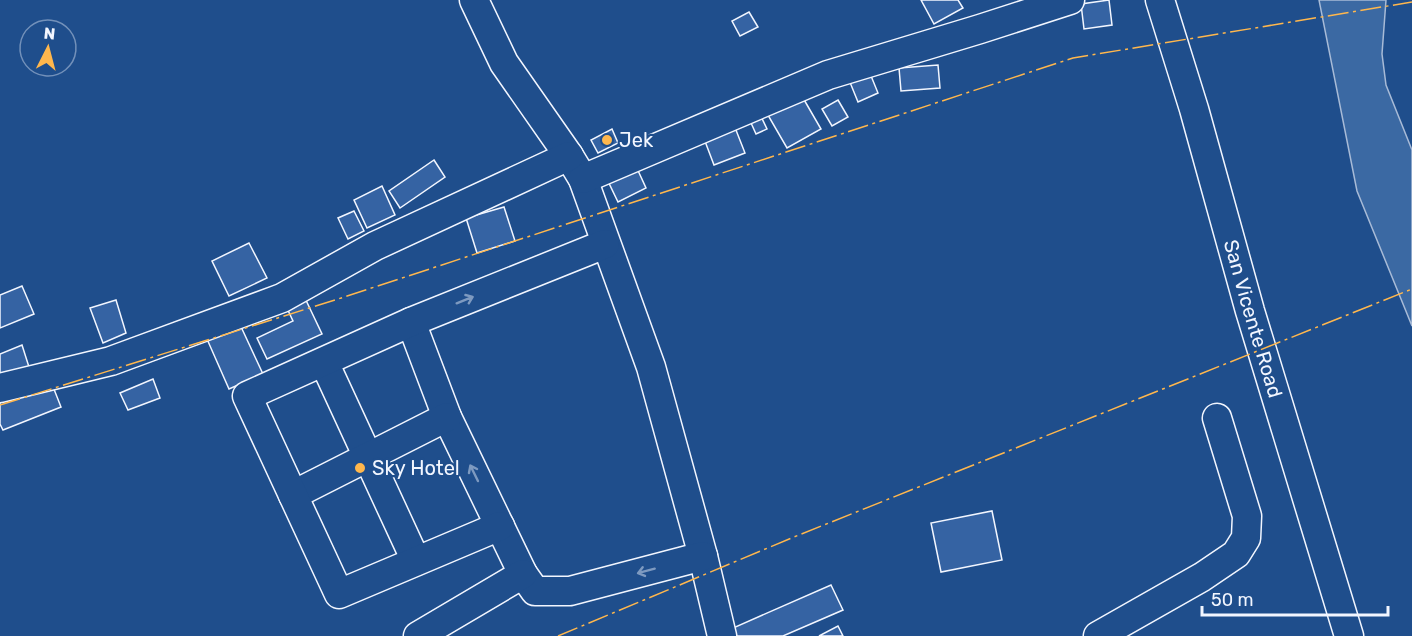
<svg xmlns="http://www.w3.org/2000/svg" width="1412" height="636" viewBox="0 0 1412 636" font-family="Rubik,sans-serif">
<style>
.water{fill:#3b69a3;stroke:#a8bbd7;stroke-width:1.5}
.building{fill:#3563a3;stroke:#f2f6ff;stroke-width:1.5}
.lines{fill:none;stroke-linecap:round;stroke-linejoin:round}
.minor-casing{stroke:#f2f6ff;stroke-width:31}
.minor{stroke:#1f4e8c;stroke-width:28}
.power{stroke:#ffb74d;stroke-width:1.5;stroke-dasharray:21 4.5 3 4.5;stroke-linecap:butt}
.oneway{stroke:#7e9ac0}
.poi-dot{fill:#ffb74d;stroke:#1f4e8c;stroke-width:2}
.labels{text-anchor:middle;stroke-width:4.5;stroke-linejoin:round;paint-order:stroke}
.poi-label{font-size:20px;fill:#f2f6ff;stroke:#1f4e8c;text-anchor:start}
.street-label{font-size:20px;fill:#f2f6ff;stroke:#1f4e8c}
</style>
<rect width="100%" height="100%" fill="#1f4e8c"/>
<!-- water -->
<polygon class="water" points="1319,0 1386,0 1382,54 1386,85 1412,150 1412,326 1357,191"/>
<!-- building -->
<g class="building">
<polygon points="921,0 958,0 963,8 934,24"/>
<polygon points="1109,0 1112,25 1084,29 1081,4"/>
<polygon points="749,12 758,27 740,36 732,21"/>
<polygon points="938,65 940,88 901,91 899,68"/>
<polygon points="867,66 878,93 858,102 847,75"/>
<polygon points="799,91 821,129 787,148 765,110"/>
<polygon points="838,100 848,117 832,126 822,109"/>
<polygon points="758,110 767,129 756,134 747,114"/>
<polygon points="734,125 745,153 714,165 703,136"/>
<polygon points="612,129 618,143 598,153 591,140"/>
<polygon points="434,160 445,177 400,208 389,191"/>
<polygon points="635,164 646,188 618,202 606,177"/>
<polygon points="382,186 395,215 367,228 354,200"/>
<polygon points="504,207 515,241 477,253 466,218"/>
<polygon points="354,211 364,231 348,239 338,218"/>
<polygon points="249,243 267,278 229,296 212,261"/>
<polygon points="22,286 34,314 0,328 0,295"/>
<polygon points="303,294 322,334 267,359 257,338 293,321 284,302"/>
<polygon points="116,300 126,333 103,343 90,308"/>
<polygon points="236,316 263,374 229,389 203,330"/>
<polygon points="22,345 29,367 0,378 0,354"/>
<polygon points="50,379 61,407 3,430 0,424 0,397"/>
<polygon points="153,379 160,398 128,410 120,393"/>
<polygon points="992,511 1002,560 941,572 931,523"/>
<polygon points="831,585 843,610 783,636 737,636 733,628"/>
<polygon points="838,626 843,636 819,636"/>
</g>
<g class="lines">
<defs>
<g id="minor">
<polyline points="474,0 504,63 569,156 583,179 651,367 703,556 722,636"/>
<path id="s1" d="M1160,0L1194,109L1250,311L1349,636"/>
<polyline points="583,179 828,75 980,29 1070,0"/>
<polyline points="411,322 447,417 523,574 535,591 570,591 703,556"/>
<polyline points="324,362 416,561"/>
<polyline points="0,388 111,361 282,298 375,246 569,156"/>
<polyline points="293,495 447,417"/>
<polyline points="500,526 339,594 247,396 411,322 605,244"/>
<polyline points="418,636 523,574"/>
<polyline points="1098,636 1202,577 1236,554 1246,538 1247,516 1217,418"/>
</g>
</defs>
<!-- minor casing -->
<use href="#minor" class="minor-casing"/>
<!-- minor -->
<use href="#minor" class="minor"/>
<!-- power -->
<g class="power">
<polyline points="0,405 335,300 1073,58 1412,2"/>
<polyline points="558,636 794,537 1412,289"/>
</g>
</g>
<!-- one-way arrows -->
<defs><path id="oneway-shaft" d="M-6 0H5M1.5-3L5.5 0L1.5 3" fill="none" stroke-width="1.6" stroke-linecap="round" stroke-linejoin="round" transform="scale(1.5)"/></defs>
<g class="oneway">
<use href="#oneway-shaft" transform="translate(465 300) rotate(-22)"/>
<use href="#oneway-shaft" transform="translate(474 473) rotate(-116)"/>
<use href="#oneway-shaft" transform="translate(646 571) rotate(165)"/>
</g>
<!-- markers -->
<g class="poi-dot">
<circle cx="607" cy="140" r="6"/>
<circle cx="360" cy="468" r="6"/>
</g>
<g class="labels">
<!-- poi labels -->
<g class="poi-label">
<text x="619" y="147">Jek</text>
<text x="372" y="475">Sky Hotel</text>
</g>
<!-- street labels -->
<g class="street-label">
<text dy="7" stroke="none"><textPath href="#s1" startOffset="332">San Vicente Road</textPath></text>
</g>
</g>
<!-- north arrow -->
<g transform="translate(48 48) rotate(6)"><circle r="28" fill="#1f4e8c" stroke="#7391ba" stroke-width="1.5"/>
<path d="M0-4.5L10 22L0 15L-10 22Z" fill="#ffb74d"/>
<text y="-9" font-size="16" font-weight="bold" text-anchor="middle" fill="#f2f6ff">N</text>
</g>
<!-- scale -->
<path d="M1202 606v9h186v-9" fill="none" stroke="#f2f6ff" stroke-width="3"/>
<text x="1211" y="606" font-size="18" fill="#f2f6ff" stroke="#1f4e8c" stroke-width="4.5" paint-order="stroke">50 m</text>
</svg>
